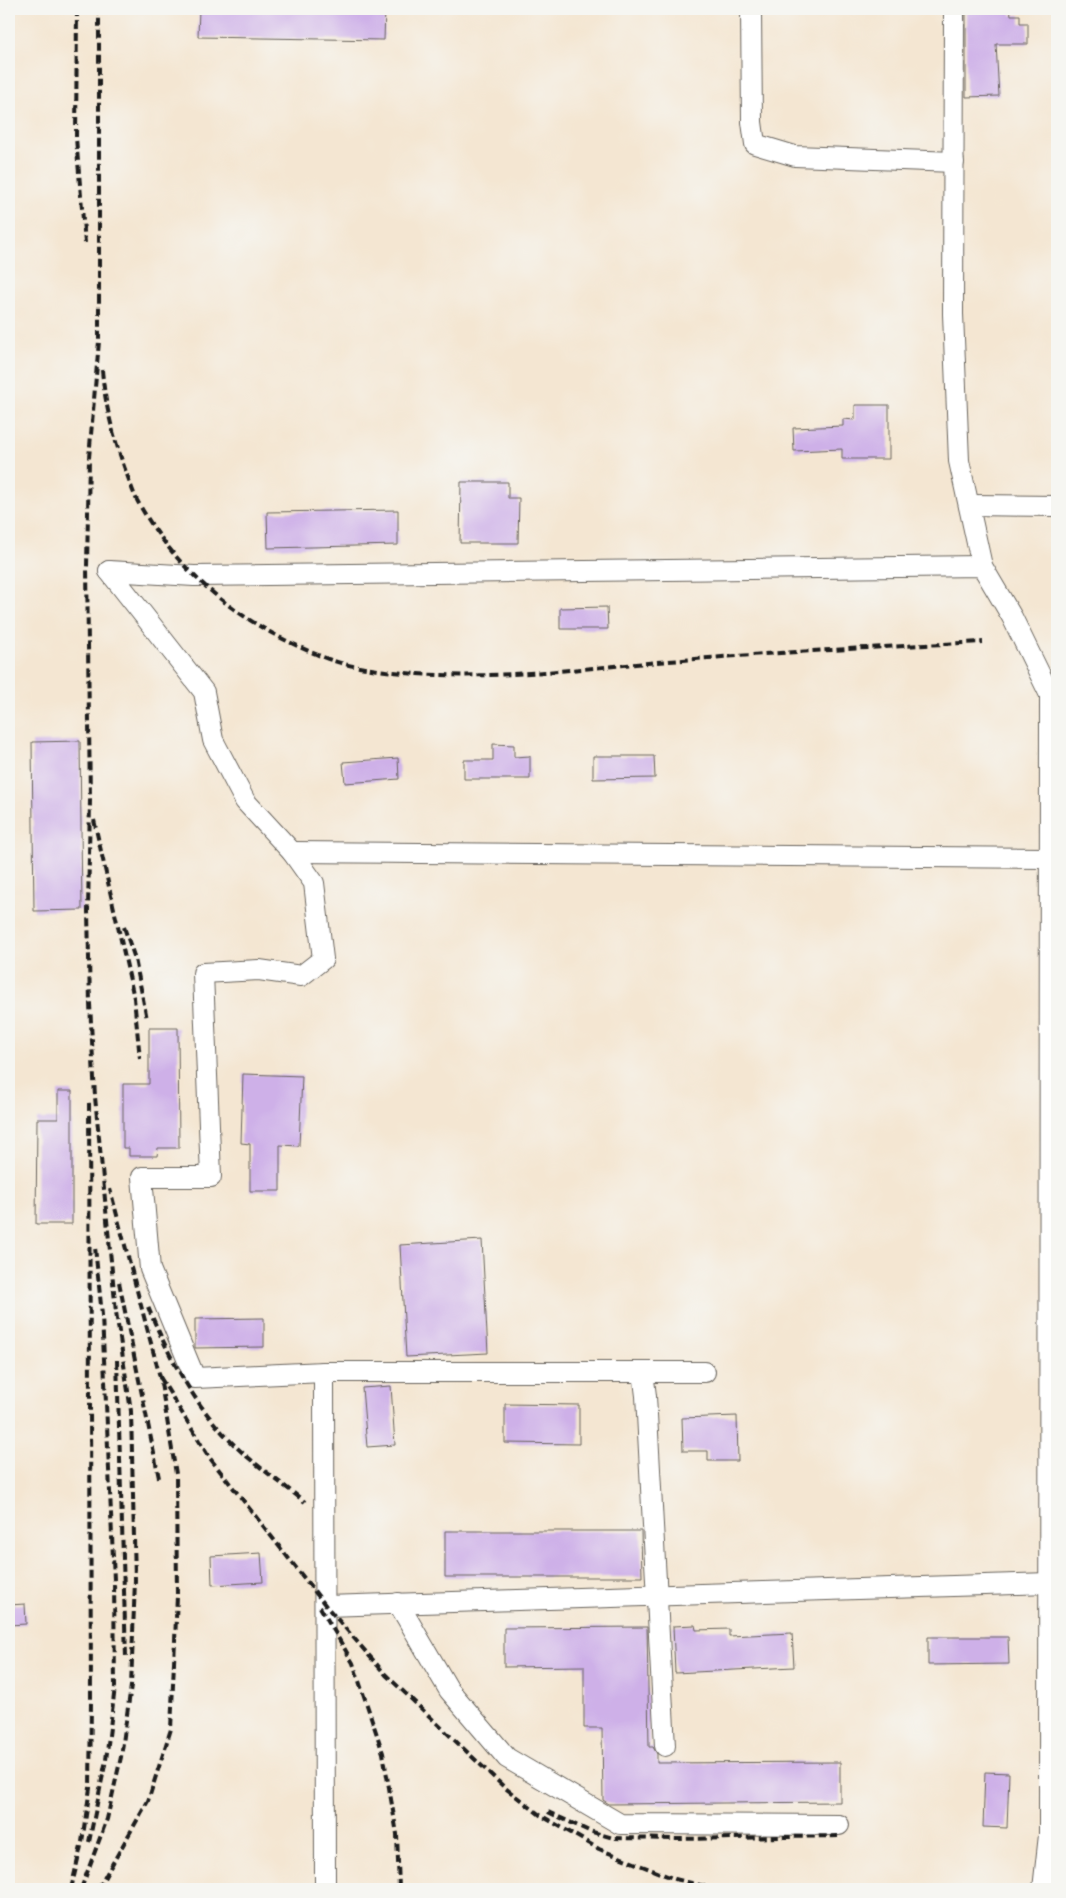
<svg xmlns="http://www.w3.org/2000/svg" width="1066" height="1898" viewBox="0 0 1066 1898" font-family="'Balsamiq Sans',sans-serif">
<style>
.building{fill:#ceb0e8}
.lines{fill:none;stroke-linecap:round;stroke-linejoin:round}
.minor-casing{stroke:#68635c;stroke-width:22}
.minor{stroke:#fff;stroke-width:20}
.rail{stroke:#1c1c1c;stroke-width:4;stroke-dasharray:8 4;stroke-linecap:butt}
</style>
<rect width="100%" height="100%" fill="#f6f6f2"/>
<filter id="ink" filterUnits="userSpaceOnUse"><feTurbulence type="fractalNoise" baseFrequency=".02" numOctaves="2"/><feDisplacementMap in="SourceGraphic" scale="10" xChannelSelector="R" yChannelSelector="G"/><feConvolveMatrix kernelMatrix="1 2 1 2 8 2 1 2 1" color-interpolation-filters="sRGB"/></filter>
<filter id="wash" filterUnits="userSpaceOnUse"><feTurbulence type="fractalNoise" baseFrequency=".0096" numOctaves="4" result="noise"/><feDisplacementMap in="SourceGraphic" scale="20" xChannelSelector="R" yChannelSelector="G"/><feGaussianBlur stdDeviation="1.12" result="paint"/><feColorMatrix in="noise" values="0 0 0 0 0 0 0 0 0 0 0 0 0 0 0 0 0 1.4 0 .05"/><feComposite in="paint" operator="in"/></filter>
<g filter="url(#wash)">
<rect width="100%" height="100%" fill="#f4e6d2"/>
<g id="blocks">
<!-- building -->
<g class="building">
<polygon points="199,9 385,9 384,40 198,37"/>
<polygon points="966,9 1010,9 1011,15 1020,15 1020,23 1028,23 1028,44 996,44 999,96 966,97"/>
<polygon points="855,405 889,405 889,459 842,459 842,449 794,451 793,428 843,426 843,419 855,420"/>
<polygon points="461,482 508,482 508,498 519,498 518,543 460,543"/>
<polygon points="398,510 398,545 268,548 267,512"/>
<polygon points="607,607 608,629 560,629 560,608"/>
<polygon points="80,741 82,910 34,911 32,742"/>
<polygon points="493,744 514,745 514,757 530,756 530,779 464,779 464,760 493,760"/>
<polygon points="593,756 654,756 655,778 593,779"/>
<polygon points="398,758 399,779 345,783 343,762"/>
<polygon points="149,1028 178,1028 179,1148 158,1148 157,1156 129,1156 129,1148 123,1148 123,1084 149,1084"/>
<polygon points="243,1074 302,1076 299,1146 280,1145 280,1191 250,1191 250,1144 241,1143"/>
<polygon points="58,1091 72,1091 72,1224 36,1224 37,1119 58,1119"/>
<polygon points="482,1240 488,1353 406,1357 400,1245"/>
<polygon points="264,1318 264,1347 195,1348 195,1319"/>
<polygon points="391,1386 395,1445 367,1447 362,1388"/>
<polygon points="505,1404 579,1405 579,1444 505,1443"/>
<polygon points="737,1416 738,1461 708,1461 708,1451 683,1451 682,1418"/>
<polygon points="445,1531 641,1531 642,1577 445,1577"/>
<polygon points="261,1553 263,1582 212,1585 211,1556"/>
<polygon points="25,1604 26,1624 9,1625 9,1605"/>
<polygon points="695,1625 696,1630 729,1629 729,1636 792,1633 794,1667 675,1673 673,1626"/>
<polygon points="647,1627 649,1747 653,1747 657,1754 657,1763 840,1762 840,1802 609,1804 603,1800 602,1728 584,1728 584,1666 504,1667 504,1628"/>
<polygon points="928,1637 1008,1637 1009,1664 928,1665"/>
<polygon points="985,1772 1009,1773 1007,1828 983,1827"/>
</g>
</g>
</g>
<g filter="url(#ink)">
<use href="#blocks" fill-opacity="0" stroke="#68635c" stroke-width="1"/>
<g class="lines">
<defs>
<g id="minor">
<polyline points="751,9 752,122 755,144 795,156 954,162"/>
<polyline points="954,9 953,314 959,461 982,566"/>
<polyline points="969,505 1057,506"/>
<polyline points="109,571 194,576 982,566 1012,617 1050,695 1049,1835"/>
<polyline points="109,571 204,692 213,740 245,801 292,852 314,883 323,959 301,976 259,970 203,973 211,1177 142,1177 150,1269 195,1378 324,1372"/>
<polyline points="292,852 1050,858"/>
<polyline points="643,1372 646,1396 665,1746"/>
<polyline points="398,1603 449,1690 507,1758 620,1824 839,1825"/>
<polyline points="326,1606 1049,1583"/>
<polyline points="325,1889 324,1372 705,1372"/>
<polyline points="1043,1889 1049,1835 1057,1835"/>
</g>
</defs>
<!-- minor casing -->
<use href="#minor" class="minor-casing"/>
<!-- minor -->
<use href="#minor" class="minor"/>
<!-- rail -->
<g class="rail">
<polyline points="77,9 76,138 85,243"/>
<path d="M102,370C105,406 114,439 126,472C130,482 133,493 138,502C171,562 223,609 285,640C308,651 333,663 359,667C466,686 576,668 683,660C783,652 883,647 983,642"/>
<polyline points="94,820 134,998 140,1059"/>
<polyline points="124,927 135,959 147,1019"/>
<polyline points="119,1282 159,1478"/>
<path d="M148,1307C171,1362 199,1414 244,1454C264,1471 285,1486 305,1502"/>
<polyline points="117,1360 126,1657"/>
<polyline points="160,1377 209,1457 326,1606 386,1675 504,1787 540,1815 599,1849 675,1879 717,1889"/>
<polyline points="320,1607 353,1663 383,1753 397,1834 399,1889"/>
<polyline points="548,1812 589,1831 613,1838 679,1839 838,1836"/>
<polyline points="89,1842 106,1760 115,1687 114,1580 102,1315 95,1247"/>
<polyline points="71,1889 82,1842 90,1788 91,1701 89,1099"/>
<polyline points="81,1889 107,1819 121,1757 131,1686 135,1580 131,1411 116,1312 95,1097 90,1004 88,911 90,800 87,567 89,458 99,341 99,9"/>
<polyline points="98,1889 148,1801 171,1729 177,1596 176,1474 160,1377 110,1189"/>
</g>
</g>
</g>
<!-- margin -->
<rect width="1066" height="1898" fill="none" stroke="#f6f6f2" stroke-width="30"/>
</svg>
